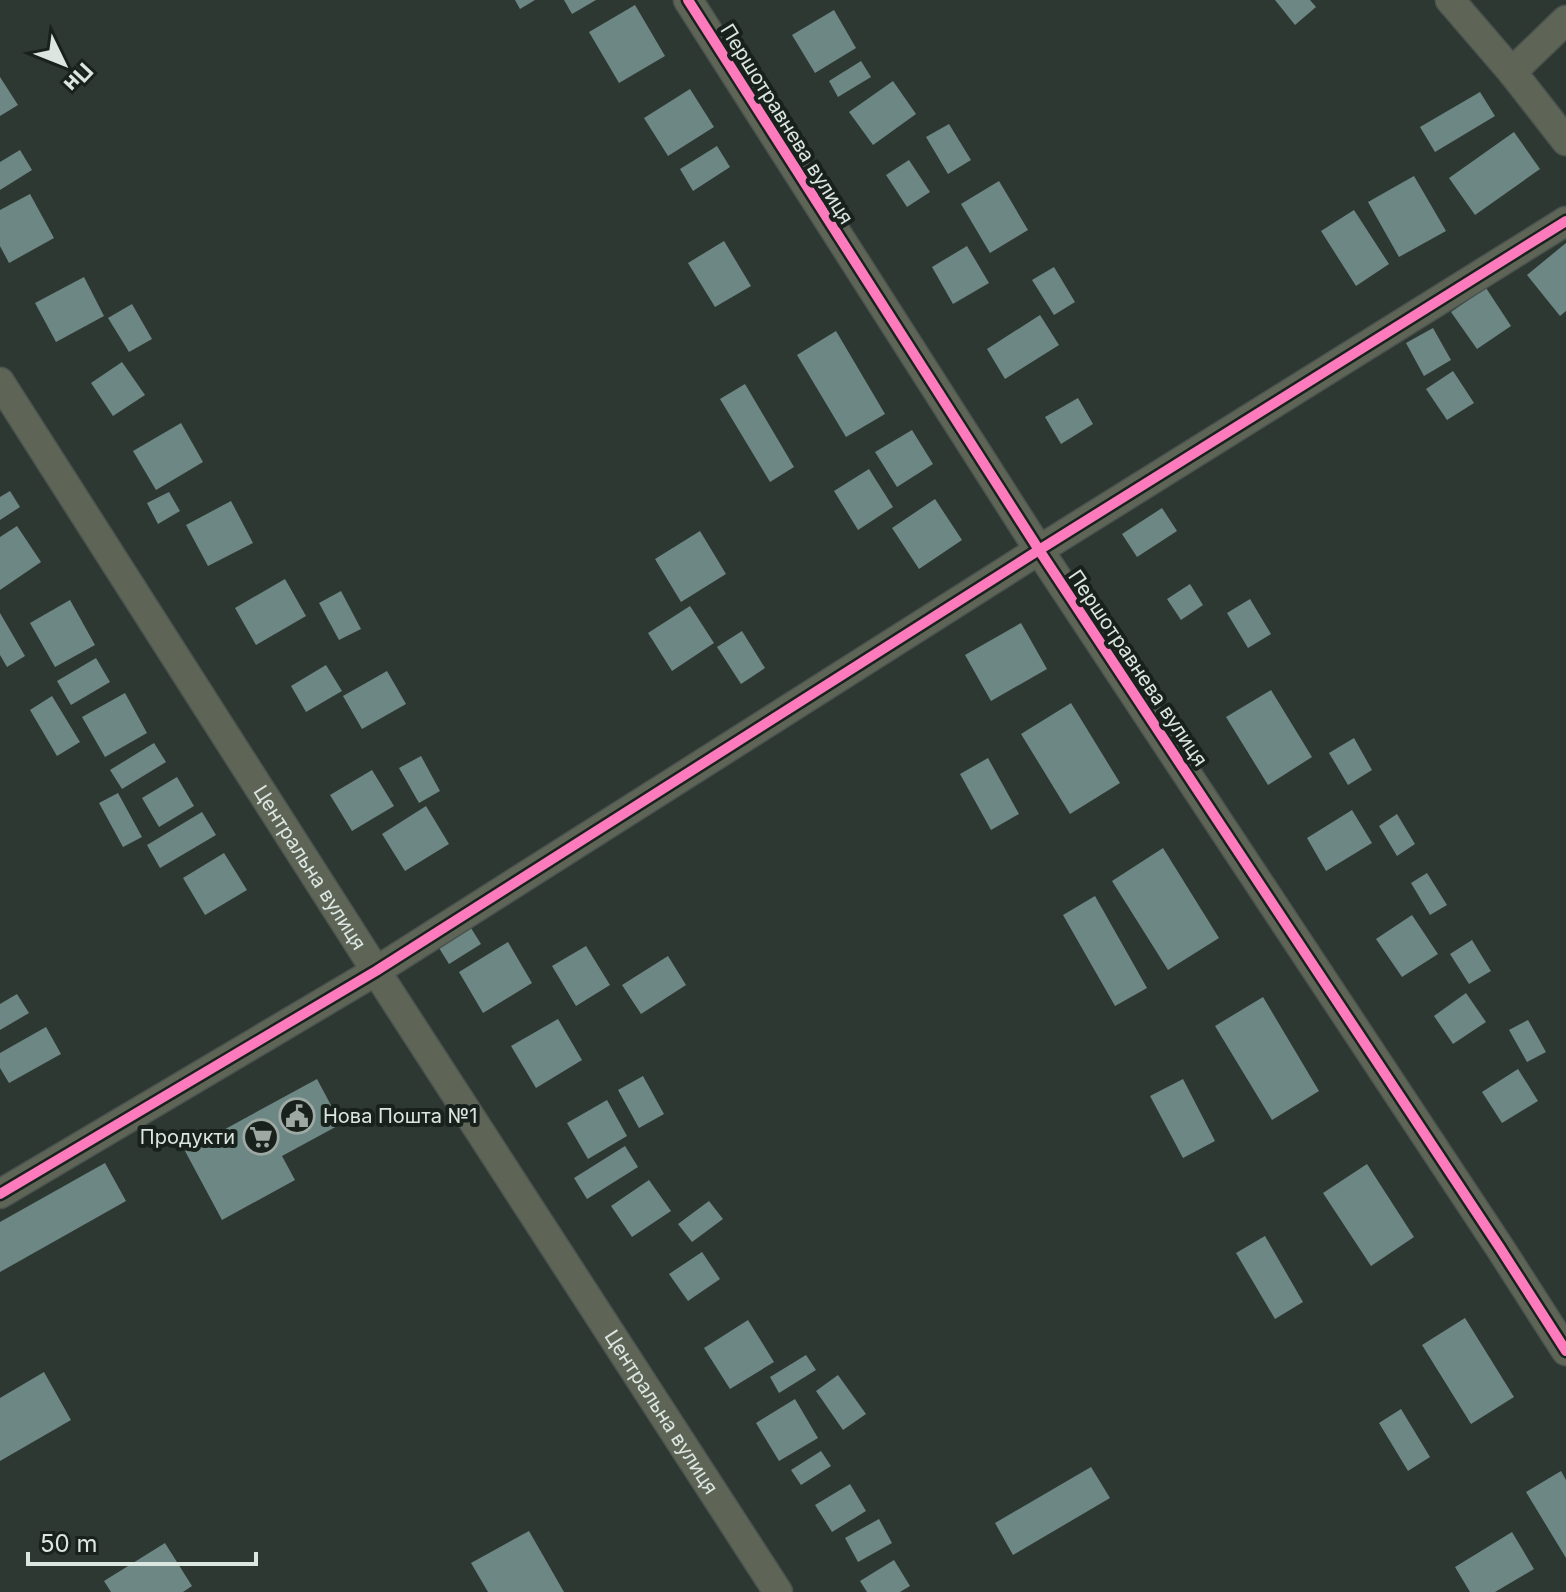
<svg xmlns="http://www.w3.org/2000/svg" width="1566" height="1592" viewBox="0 0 1566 1592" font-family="Inter,sans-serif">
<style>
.building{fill:#6d8784}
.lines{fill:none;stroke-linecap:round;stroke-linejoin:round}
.street-casing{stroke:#4b534f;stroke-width:31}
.street{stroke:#5e6557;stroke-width:28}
.cycleway-casing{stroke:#19211d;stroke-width:15}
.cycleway{stroke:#fd7abc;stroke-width:10}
.labels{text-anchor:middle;stroke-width:8;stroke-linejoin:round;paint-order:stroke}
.street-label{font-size:20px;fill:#dbe6e0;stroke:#19211d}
.poi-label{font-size:20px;fill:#dbe6e0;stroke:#19211d;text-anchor:start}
</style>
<rect width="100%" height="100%" fill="#2e3833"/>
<!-- building -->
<g class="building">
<polygon points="515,0 535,0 520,9"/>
<polygon points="564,0 596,0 572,14"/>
<polygon points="1275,0 1310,0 1316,7 1295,25"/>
<polygon points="635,5 665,56 619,83 589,32"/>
<polygon points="834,10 856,48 815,73 792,35"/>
<polygon points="861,61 871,77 838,97 829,81"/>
<polygon points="0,77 18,105 0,116"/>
<polygon points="893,81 916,114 873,145 849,112"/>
<polygon points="690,89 714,127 668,156 644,118"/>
<polygon points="1480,92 1495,116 1435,152 1420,127"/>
<polygon points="949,124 971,160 948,174 926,137"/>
<polygon points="1514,132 1540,169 1475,215 1449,178"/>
<polygon points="717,146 730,167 693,191 680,169"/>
<polygon points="20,150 32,170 0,190 0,162"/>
<polygon points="909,160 930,192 907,207 886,175"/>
<polygon points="1414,176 1446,231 1399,257 1368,202"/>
<polygon points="999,181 1028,230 990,253 961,204"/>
<polygon points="30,194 54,238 9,263 0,246 0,210"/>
<polygon points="1354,210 1389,264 1356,286 1321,231"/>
<polygon points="724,241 751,286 715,307 688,263"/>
<polygon points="1566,243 1566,311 1560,316 1527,275"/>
<polygon points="967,246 989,283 953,304 932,267"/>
<polygon points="1054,267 1075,302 1054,315 1032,280"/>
<polygon points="84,277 104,316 56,342 35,303"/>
<polygon points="1486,288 1511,326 1477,349 1451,312"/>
<polygon points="132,304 152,339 129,352 108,318"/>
<polygon points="1040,315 1059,345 1005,379 987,349"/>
<polygon points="1433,328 1451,360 1424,376 1406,343"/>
<polygon points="836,331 885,414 846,437 797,355"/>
<polygon points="122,362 145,395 113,416 91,383"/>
<polygon points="1453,371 1474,403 1447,420 1426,389"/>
<polygon points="745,384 794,467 770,482 720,399"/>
<polygon points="1078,398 1093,424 1061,444 1045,417"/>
<polygon points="181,423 203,462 156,490 133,451"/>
<polygon points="912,430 933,464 897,487 875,452"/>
<polygon points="869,469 893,507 858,530 834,491"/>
<polygon points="10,491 20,507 0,520 0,497"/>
<polygon points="169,492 180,511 158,524 147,503"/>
<polygon points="935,499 962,540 919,569 892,528"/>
<polygon points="231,501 253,543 208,566 186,525"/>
<polygon points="1162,508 1177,531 1137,557 1122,534"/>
<polygon points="17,526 41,562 0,590 0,537"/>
<polygon points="700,531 726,574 681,602 655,559"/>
<polygon points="285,579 306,616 256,645 235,608"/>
<polygon points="1190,584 1203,605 1181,620 1167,599"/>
<polygon points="341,591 361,629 339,640 319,603"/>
<polygon points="1250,599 1271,634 1248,648 1227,613"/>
<polygon points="70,600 95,645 55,667 30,623"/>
<polygon points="690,606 714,643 672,671 648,633"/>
<polygon points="0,613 25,656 7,667 0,655"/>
<polygon points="1021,623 1047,669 991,701 965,655"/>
<polygon points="742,631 765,668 741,684 717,647"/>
<polygon points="96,658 110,682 71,705 57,681"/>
<polygon points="326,665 342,691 306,712 291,686"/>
<polygon points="387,671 406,704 362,729 343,696"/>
<polygon points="1271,690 1312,757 1268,785 1226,717"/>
<polygon points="125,693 147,733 105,757 82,717"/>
<polygon points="52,696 80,742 57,756 30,710"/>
<polygon points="1071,703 1120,783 1070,814 1021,734"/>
<polygon points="1354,738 1372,770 1348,785 1329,753"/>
<polygon points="154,743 166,762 122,789 110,770"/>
<polygon points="421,756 440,791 419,803 399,768"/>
<polygon points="988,758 1019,814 991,830 960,774"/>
<polygon points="372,770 394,806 352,831 330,795"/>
<polygon points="177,777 194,806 159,827 142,798"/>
<polygon points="118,793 142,837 123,847 99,803"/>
<polygon points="426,806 449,844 405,871 382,834"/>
<polygon points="1352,810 1372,843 1326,871 1307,838"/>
<polygon points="202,812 216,835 160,868 147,845"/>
<polygon points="1397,814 1415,844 1397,856 1379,826"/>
<polygon points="1163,848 1219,938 1168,970 1112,881"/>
<polygon points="224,853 247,890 205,915 183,878"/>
<polygon points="1427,873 1447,905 1430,915 1411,883"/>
<polygon points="1095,896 1147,988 1115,1006 1063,915"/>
<polygon points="1412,915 1438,954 1402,977 1376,939"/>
<polygon points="471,928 481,944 449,964 439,948"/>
<polygon points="1472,940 1491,971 1469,984 1450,954"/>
<polygon points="508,942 532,983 483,1013 459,972"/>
<polygon points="586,946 610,985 576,1006 552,966"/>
<polygon points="668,956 686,985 641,1014 622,985"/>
<polygon points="1466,993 1486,1022 1453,1044 1434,1016"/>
<polygon points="17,994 29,1013 0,1030 0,1004"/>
<polygon points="1263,997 1319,1091 1272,1120 1215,1026"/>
<polygon points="558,1019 582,1060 536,1088 511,1046"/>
<polygon points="1528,1020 1546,1052 1527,1062 1509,1030"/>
<polygon points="46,1027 61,1054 9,1083 0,1068 0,1053"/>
<polygon points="1518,1069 1538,1101 1502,1123 1482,1092"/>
<polygon points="643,1076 664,1114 639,1128 618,1090"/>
<polygon points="317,1079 341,1124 282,1156 295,1180 222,1220 185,1151"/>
<polygon points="1183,1079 1215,1141 1183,1158 1150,1096"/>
<polygon points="607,1100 627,1136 588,1159 567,1123"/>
<polygon points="625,1146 638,1167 587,1199 574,1178"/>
<polygon points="105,1163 126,1201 0,1272 0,1222"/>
<polygon points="1367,1164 1414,1237 1371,1266 1323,1193"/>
<polygon points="649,1180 671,1211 632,1237 611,1206"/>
<polygon points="709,1201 723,1219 692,1242 678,1224"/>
<polygon points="1265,1236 1303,1302 1275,1319 1236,1253"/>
<polygon points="702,1252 720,1279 688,1301 669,1274"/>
<polygon points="1465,1318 1514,1397 1471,1424 1422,1345"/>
<polygon points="748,1320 774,1362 730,1389 704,1348"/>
<polygon points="806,1355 816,1370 779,1393 770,1377"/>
<polygon points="44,1372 71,1420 0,1461 0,1398"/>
<polygon points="838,1375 866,1414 843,1430 816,1391"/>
<polygon points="795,1399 818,1438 779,1461 756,1423"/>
<polygon points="1401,1409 1430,1457 1408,1471 1379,1423"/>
<polygon points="821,1451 831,1466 801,1485 791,1470"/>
<polygon points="1091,1467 1110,1498 1013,1555 995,1523"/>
<polygon points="1561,1471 1566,1480 1566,1558 1526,1492"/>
<polygon points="850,1484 866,1511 832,1532 815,1505"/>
<polygon points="879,1519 892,1543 858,1562 845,1538"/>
<polygon points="529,1531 564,1592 488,1592 471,1563"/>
<polygon points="1512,1532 1534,1569 1495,1592 1470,1592 1455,1567"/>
<polygon points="165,1543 192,1586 183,1592 111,1592 104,1581"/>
<polygon points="894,1560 910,1586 900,1592 867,1592 860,1581"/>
</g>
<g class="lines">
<defs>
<g id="street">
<polyline points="688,0 1039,550 1500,1248 1566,1351"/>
<polyline points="1450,0 1512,72 1566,141"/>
<polyline points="1512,72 1566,20"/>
<path id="s1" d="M0,382L376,971L778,1592"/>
<polyline points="0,1194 376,971 1039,550 1566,221"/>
</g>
</defs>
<!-- street casing -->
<use href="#street" class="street-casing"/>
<!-- street -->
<use href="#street" class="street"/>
<defs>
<g id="cycleway">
<polyline points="688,0 1039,550 1500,1248 1566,1351"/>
<polyline points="0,1194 376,971 1039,550 1566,221"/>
</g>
</defs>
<!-- cycleway casing -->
<use href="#cycleway" class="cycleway-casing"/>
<!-- cycleway -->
<use href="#cycleway" class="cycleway"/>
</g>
<!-- icons -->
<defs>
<symbol id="civic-ring" viewBox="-11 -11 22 22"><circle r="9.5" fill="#19211d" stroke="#9ea9a3" stroke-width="1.5"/><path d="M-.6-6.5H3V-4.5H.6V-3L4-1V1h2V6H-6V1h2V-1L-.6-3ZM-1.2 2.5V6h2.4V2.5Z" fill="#9ea9a3"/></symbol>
<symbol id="supermarket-ring" viewBox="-11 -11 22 22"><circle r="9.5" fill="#19211d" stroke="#9ea9a3" stroke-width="1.5"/><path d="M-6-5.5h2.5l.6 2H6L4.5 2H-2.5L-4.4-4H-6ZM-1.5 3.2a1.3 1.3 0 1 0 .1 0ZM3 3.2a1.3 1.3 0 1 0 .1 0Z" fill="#9ea9a3"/></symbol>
</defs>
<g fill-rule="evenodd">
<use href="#civic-ring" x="277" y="1096" width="40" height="40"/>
<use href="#supermarket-ring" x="241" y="1117" width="40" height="40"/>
</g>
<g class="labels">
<!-- street labels -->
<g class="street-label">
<text transform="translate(787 124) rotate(58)" y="7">Першотравнева вулиця</text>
<text transform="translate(1138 668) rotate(56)" y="7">Першотравнева вулиця</text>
<text dy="7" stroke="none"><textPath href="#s1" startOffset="576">Центральна вулиця</textPath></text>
<text dy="7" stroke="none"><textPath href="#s1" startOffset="1224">Центральна вулиця</textPath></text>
</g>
<!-- poi labels -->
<g class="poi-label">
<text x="323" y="1123">Нова Пошта №1</text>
<text x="235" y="1144" text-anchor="end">Продукти</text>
</g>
</g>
<!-- north arrow -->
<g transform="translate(64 64) rotate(133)" stroke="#19211d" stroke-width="6" paint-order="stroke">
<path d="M0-6L14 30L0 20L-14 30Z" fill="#dbe6e0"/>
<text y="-12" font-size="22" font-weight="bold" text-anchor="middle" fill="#dbe6e0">Пн</text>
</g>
<!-- scale -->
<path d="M28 1552v12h228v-12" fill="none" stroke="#dbe6e0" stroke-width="4"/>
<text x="40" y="1552" font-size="24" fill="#dbe6e0" stroke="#19211d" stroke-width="6" paint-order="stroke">50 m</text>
</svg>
